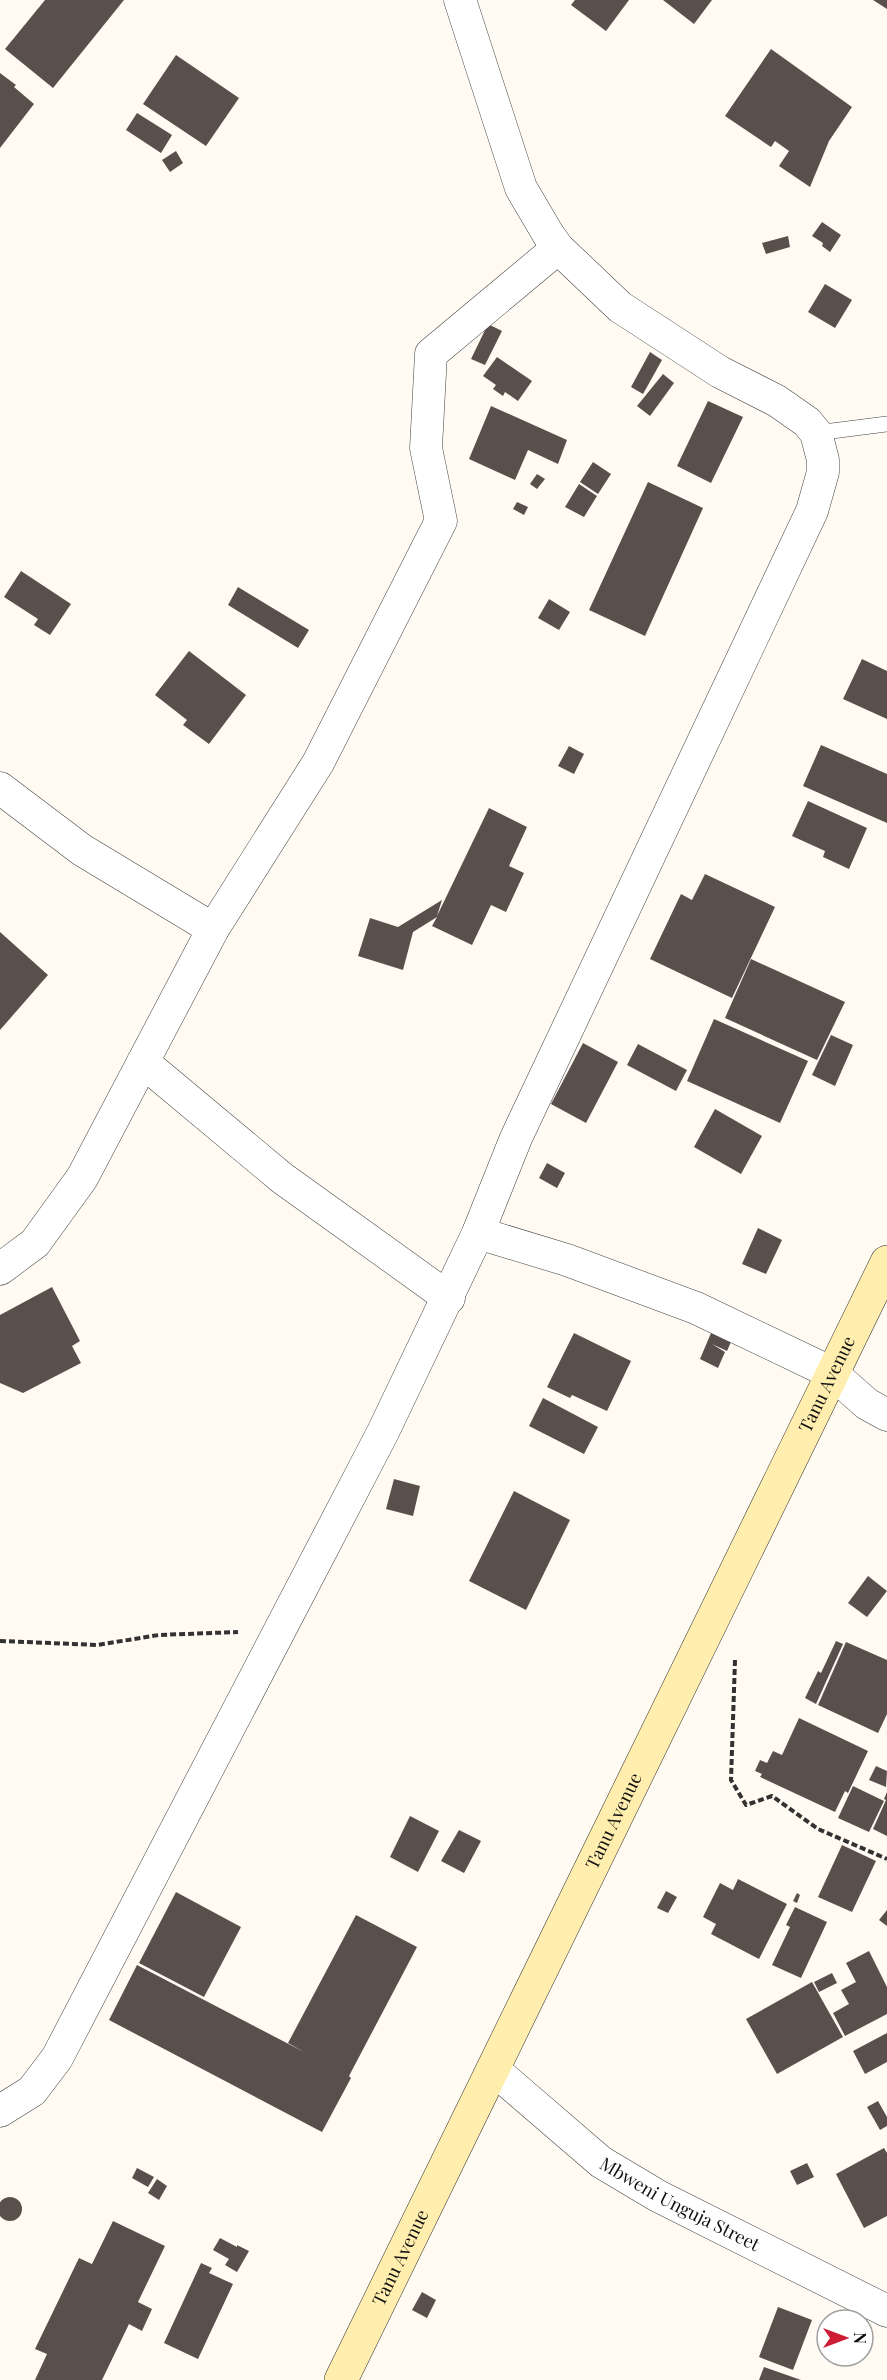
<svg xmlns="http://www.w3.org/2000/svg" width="887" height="2380" viewBox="0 0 887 2380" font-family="'Playfair Display',serif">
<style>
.building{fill:#5a504b}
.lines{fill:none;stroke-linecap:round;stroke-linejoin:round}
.lane-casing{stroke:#434343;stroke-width:16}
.street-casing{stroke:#434343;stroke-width:33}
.secondary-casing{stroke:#323232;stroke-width:34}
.path{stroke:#323232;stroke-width:4;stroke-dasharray:6 3;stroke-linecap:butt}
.lane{stroke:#fff;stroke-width:15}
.street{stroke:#fff;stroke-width:32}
.secondary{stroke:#ffeeae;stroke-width:33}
.labels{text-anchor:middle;stroke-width:6;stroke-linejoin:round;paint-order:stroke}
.street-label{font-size:18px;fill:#101010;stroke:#fff}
</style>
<rect width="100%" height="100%" fill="#fffbf3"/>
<!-- building -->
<g class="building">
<polygon points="45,0 124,0 53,88 5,49"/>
<polygon points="575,0 629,0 606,31 571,5"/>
<polygon points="663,0 712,0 694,24"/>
<polygon points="873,0 887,0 887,9"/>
<polygon points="771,49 852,107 829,141 810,187 779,166 789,151 775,141 771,147 725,116"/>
<polygon points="176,55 239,98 206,146 143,104"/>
<polygon points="0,73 16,85 14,87 34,104 0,148"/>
<polygon points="137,113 172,135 161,153 126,130"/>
<polygon points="176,151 183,163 170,172 162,160"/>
<polygon points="822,222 841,235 830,252 822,246 823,243 812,236"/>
<polygon points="788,236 790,247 766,254 762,243"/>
<polygon points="825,284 852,300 835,328 808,312"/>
<polygon points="488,324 502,331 485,365 471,359"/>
<polygon points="650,352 662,360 643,394 631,387"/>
<polygon points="497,357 532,381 518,401 505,392 503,396 493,389 496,385 483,376"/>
<polygon points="663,374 674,383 650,416 637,406"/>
<polygon points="708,401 743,417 711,483 677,466"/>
<polygon points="491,406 567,440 558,464 528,450 515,480 469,459"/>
<polygon points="593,462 611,474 598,494 580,482"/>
<polygon points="537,474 545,479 537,489 530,484"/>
<polygon points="648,482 703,508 645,636 589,610"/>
<polygon points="579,484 597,496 584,517 565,507"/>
<polygon points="517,502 528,507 524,515 513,509"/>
<polygon points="21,571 71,604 50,635 34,625 38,619 4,597"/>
<polygon points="238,587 309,630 298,648 228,605"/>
<polygon points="549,599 570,612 559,630 538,618"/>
<polygon points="189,651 246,695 209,744 183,725 187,720 155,695"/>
<polygon points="862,659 887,671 887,719 843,699"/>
<polygon points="821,745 887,774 887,823 803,786"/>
<polygon points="569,746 584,754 574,774 558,766"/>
<polygon points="808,801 867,828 849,869 823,857 825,851 792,836"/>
<polygon points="489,808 527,827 509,866 524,873 506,912 491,905 472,945 432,926 437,917 413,932 403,970 358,956 370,918 398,927 442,900 437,916"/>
<polygon points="705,874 775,907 732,998 650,959 681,894 692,900"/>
<polygon points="0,932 48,975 0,1030"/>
<polygon points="751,959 845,1002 817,1060 725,1018"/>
<polygon points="714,1019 808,1061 780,1123 687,1081"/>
<polygon points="831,1035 853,1045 835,1086 812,1075"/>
<polygon points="583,1043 618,1062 586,1123 551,1104"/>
<polygon points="638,1044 687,1070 676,1091 627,1065"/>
<polygon points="715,1109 762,1136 741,1174 694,1147"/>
<polygon points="547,1163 565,1173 557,1188 539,1178"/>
<polygon points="758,1228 782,1240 766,1274 742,1264"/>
<polygon points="52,1287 80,1341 72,1346 81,1363 23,1393 0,1383 0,1315"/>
<polygon points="714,1326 734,1335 727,1351 712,1344 725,1352 718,1368 700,1359"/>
<polygon points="574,1333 631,1361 607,1411 572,1395 570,1398 547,1387"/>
<polygon points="543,1398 598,1427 584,1454 529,1426"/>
<polygon points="394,1479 420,1486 413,1516 386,1509"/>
<polygon points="514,1491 570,1520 526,1610 469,1581"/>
<polygon points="868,1576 887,1591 867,1617 848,1603"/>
<polygon points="836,1641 843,1644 816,1704 805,1698 818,1671 821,1673"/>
<polygon points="846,1642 887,1660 887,1714 878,1733 818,1705"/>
<polygon points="799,1718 868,1751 848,1793 845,1791 835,1812 760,1777 762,1774 755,1771 760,1760 767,1763 773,1751 782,1755"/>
<polygon points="876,1766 887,1771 886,1787 869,1780"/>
<polygon points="853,1786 884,1801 869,1832 838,1818"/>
<polygon points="887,1792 887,1836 873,1829 886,1800 884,1799"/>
<polygon points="410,1816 439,1831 418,1872 390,1857"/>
<polygon points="459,1830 481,1841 464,1873 441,1861"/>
<polygon points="842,1845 876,1861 852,1912 818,1897"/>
<polygon points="738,1879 787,1904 759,1959 711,1934 716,1924 703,1917 720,1883 733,1890"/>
<polygon points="666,1891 677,1897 668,1913 657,1908"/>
<polygon points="176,1892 241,1927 204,1997 139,1963"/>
<polygon points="797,1893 800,1895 797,1903 793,1901"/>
<polygon points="795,1907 827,1922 801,1978 772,1965 790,1927 786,1925"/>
<polygon points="887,1910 887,1926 879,1920"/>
<polygon points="356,1915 417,1947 349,2076 351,2078 322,2132 109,2020 137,1965 304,2052 288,2043"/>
<polygon points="869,1951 887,1987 887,2014 845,2036 833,2013 849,2004 841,1990 856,1982 846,1963"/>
<polygon points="832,1973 837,1983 819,1992 814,1982"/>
<polygon points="812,1982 843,2037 777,2074 746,2019"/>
<polygon points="887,2033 887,2062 865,2074 853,2051"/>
<polygon points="878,2101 887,2117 887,2126 880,2130 867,2107"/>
<polygon points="884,2148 887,2153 887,2216 864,2228 836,2174"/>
<polygon points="807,2163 814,2177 797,2185 790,2171"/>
<polygon points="137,2168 154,2177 148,2187 132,2178"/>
<polygon points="157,2179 167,2186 159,2200 148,2193"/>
<circle cx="10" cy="2209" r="12"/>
<polygon points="113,2221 165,2246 138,2302 152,2309 142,2331 129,2324 102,2380 35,2380 47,2354 35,2349 79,2258 92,2264"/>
<polygon points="220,2238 237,2247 237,2245 249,2251 237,2272 225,2265 229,2259 213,2250"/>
<polygon points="201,2263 212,2268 209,2273 233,2284 198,2359 164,2343"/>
<polygon points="422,2292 436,2300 427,2318 412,2310"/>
<polygon points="778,2307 812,2320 793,2370 759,2357"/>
<polygon points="764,2367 801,2380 759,2380"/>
</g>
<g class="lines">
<defs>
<polyline id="lane" points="816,433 887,424"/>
<g id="street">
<polyline points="0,788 82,850 213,929"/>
<polyline points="143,1062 282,1178 449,1298"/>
<polyline points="478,1233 567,1260 696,1308 832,1373 867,1404 887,1415"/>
<polyline points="0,1269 35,1243 82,1178 213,929 318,763 441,521 426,448 431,354 558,248"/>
<path id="s1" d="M493,2069L601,2162L658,2196L887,2311"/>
<polyline points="0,2111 32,2091 57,2058 383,1432 478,1233 516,1138 812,511 823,472 823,460 816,433 807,422 777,401 720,372 620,307 558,248 548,234 521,188 460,0"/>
</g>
<g id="secondary">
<path id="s2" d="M341,2380L887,1262"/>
</g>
</defs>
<!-- lane casing -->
<use href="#lane" class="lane-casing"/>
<!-- street casing -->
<use href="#street" class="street-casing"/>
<!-- secondary casing -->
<use href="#secondary" class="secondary-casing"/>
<!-- path -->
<g class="path">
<polyline points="0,1641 97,1645 159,1635 238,1632"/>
<polyline points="735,1660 731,1780 746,1805 772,1796 818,1829 887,1859"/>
</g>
<!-- lane -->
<use href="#lane" class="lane"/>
<!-- street -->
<use href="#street" class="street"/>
<!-- secondary -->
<use href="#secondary" class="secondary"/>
</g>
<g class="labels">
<!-- street labels -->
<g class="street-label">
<text dy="6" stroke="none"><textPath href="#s2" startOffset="1108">Tanu Avenue</textPath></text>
<text dy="6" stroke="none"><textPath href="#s2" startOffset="622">Tanu Avenue</textPath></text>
<text dy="6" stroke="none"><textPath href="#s1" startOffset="232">Mbweni Unguja Street</textPath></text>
<text dy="6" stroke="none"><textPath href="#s2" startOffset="136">Tanu Avenue</textPath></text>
</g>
</g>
<!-- north arrow -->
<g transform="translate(845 2338) rotate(90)"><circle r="28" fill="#ffffff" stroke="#9f9f9f" stroke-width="1.5"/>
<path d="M0-4.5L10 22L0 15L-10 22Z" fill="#ce1b36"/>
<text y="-9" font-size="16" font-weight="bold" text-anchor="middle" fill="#101010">N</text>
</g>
</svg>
